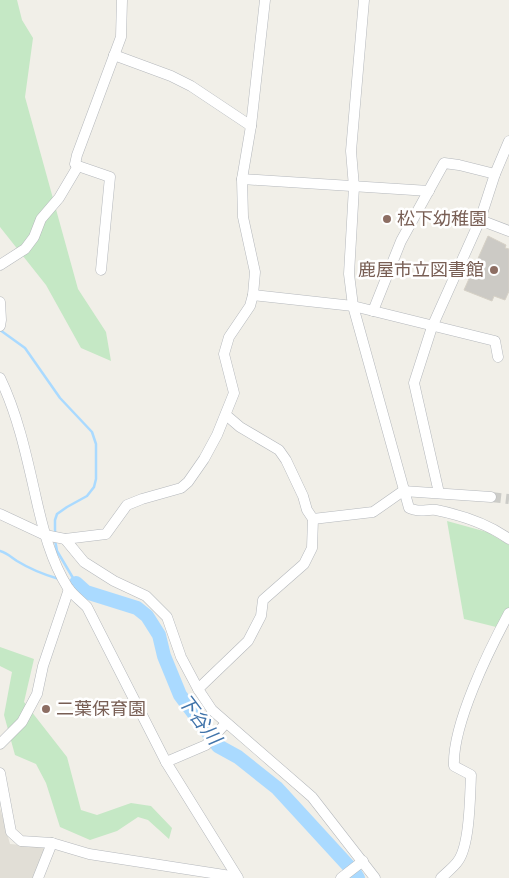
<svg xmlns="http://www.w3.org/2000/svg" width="509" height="878" viewBox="0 0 509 878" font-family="Lato,'Noto Sans JP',sans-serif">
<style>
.education{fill:#e1ded6}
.green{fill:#c5e8c5}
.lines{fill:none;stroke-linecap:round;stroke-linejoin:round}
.stream{stroke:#aadaff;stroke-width:2.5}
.river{stroke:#aadaff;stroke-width:14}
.building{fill:#cccac5;stroke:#d6d1c6}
.minor-tunnel{stroke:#ccccc8;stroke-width:10;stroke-dasharray:10 5;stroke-linecap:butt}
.minor-casing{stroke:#b5b8bc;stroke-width:11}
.minor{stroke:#fff;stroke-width:10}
.education-dot{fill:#8d6e63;stroke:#fff;stroke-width:2}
.labels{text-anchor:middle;stroke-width:5;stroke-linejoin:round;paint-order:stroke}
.education-label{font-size:18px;fill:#785e54;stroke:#fff;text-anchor:start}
.water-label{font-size:19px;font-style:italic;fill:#4174aa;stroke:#fff}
</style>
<rect width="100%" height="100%" fill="#f1efe8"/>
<!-- education -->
<polygon class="education" points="0,808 10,844 46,847 33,878 0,878"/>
<!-- green -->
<g class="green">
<polygon points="0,0 17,0 22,20 33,38 25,97 78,289 106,332 111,361 81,348 46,285 0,227"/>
<polygon points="447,521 487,532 509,545 509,608 496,627 464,619"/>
<polygon points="0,647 34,659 24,702 67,757 81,810 97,815 131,803 151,806 172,828 169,839 148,820 138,817 117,831 90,840 60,827 46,783 36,764 15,755 4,715 12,672 0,666"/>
</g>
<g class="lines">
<!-- stream -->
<g class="stream">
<polyline points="0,330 25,348 60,398 92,432 96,444 96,479 94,487 87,496 67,507 57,514 55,520 55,535"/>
<polyline points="55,540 57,551 76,583"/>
<path d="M0,551C7,553 11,557 17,561C30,569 45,575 59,579"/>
</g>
<!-- river -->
<polyline class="river" points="76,583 86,592 137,608 147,616 159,635 164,656 180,695 218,746 238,757 277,788 355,873 358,878"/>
</g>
<!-- building -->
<polygon class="building" points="488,236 506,245 505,248 509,249 509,291 505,300 494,296 492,301 464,290"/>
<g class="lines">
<!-- minor-tunnel -->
<polyline class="minor-tunnel" points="491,497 509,499"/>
<defs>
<g id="minor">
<path d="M364,0L351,151L354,187L349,274L353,306L409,508C418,513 427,509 436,510C461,515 488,524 509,539"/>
<polyline points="114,55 171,76 191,86 251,126"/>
<polyline points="78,166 75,164 77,155 121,37 122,0"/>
<polyline points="78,166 110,177 101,270"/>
<polyline points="242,179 429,191"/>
<polyline points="480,220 509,231"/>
<polyline points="0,265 25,249 34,237 41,219 59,198 78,166"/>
<polyline points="253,295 353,306 495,341 498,357"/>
<polyline points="0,302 1,320 0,326"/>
<polyline points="373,311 401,241 444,163 459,165 495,174"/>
<path d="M0,378C18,415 27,458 36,498C43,529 51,561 68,588C73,595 81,601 87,607L166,762L238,878"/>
<polyline points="439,493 414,383 432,327 480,220 495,174 509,141"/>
<polyline points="0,514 45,535 65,539 106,534 127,505 142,499 181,488 188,482 204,459 217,435 234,393 224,354 229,337 250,306 253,295 255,272 243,217 242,179 251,126 265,0"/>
<polyline points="313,519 373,512 403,491 491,497"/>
<polyline points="65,539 84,562 114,581 146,596 167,617 181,657 198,689 212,710 312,797 375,878"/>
<polyline points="198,689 248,641 261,616 263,600 304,564 312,548 313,519 307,510 303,496 286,460 279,450 240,427 226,415"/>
<polyline points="0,744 22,722 37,694 43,666 69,589"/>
<polyline points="166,762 206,745 226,723"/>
<polyline points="0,773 11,832 21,841 52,843 89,854 237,877"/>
<polyline points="38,878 52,843"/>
<polyline points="341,878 363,861"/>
<path d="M441,878C446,873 454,867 458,861C470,845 470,795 471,775L454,766C452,725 489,650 509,613"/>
</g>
</defs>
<!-- minor casing -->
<use href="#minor" class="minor-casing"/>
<!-- minor -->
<use href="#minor" class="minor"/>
</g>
<!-- markers -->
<g class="education-dot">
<circle cx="387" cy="219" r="5"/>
<circle cx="494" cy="270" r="5"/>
<circle cx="46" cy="709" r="5"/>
</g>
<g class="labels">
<!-- education labels -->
<g class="education-label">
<text x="397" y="225">松下幼稚園</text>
<text x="484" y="276" text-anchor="end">鹿屋市立図書館</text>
<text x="56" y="715">二葉保育園</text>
</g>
<!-- water labels -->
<g class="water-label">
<text transform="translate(200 719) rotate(53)" y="7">下谷川</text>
</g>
</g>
</svg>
